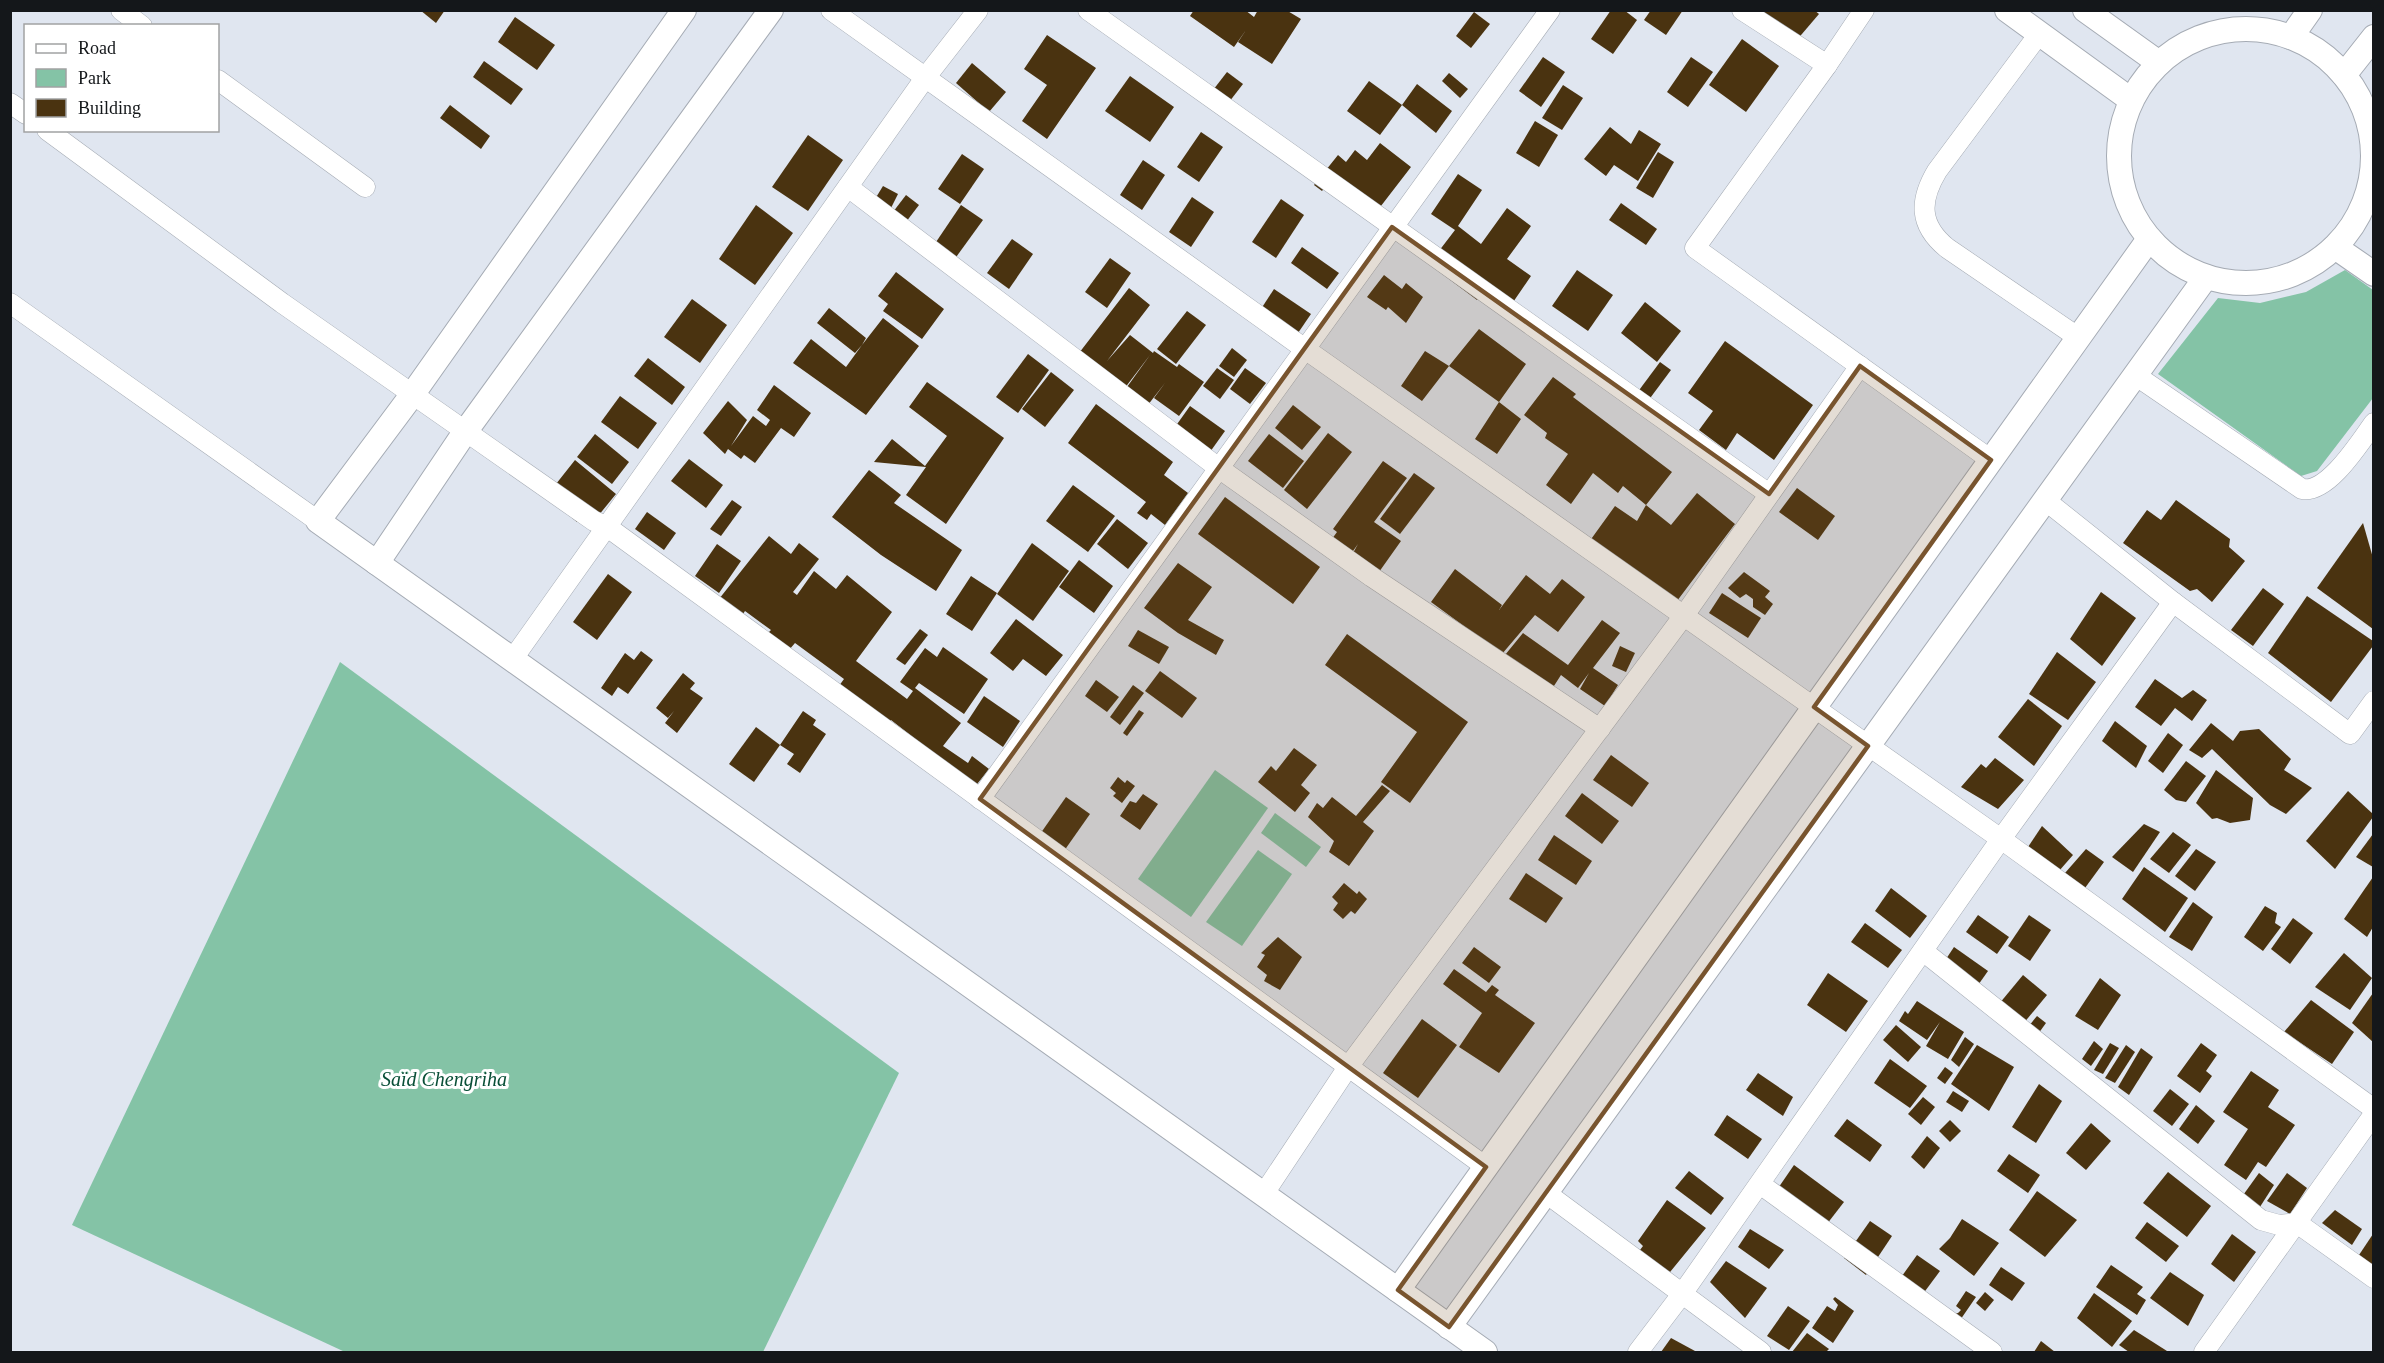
<svg xmlns="http://www.w3.org/2000/svg" width="2384" height="1363" viewBox="0 0 2384 1363" font-family="'Times New Roman',serif">
<style>
.green{fill:#84c3a6}
.building{fill:#4a3310}
.lines{fill:none;stroke-linecap:round;stroke-linejoin:round}
.minor-casing{stroke:#a5abb4;stroke-width:21}
.tertiary-casing{stroke:#a5abb4;stroke-width:26}
.minor{stroke:#fff;stroke-width:20}
.tertiary{stroke:#fff;stroke-width:24}
.marked{fill:#78542e;fill-opacity:0.2;stroke:#78542e;stroke-width:4.5;stroke-linejoin:round}
.labels{text-anchor:middle;stroke-width:6;stroke-linejoin:round;paint-order:stroke}
.park-label{font-size:20px;font-style:italic;fill:#094f37;stroke:#fff}
</style>
<rect width="100%" height="100%" fill="#e0e6f0"/>
<!-- green -->
<g class="green">
<polygon points="2345,270 2373,290 2373,398 2317,471 2301,476 2158,374 2218,298 2260,303 2306,292"/>
<polygon points="340,662 899,1073 763,1352 345,1352 72,1225"/>
<polygon points="1215,770 1268,808 1191,917 1138,879"/>
<polygon points="1275,813 1321,847 1306,867 1261,833"/>
<polygon points="1258,850 1292,874 1242,946 1206,922"/>
</g>
<!-- building -->
<g class="building">
<polygon points="420,10 445,10 436,23"/>
<polygon points="1194,10 1245,10 1254,17 1258,10 1286,10 1301,19 1272,64 1238,42 1246,30 1234,47 1190,16"/>
<polygon points="1611,10 1624,10 1637,20 1613,54 1591,39"/>
<polygon points="1651,10 1683,10 1666,35 1644,20"/>
<polygon points="1745,10 1814,10 1819,14 1790,48"/>
<polygon points="1474,12 1490,24 1471,48 1456,36"/>
<polygon points="515,17 555,45 537,70 498,42"/>
<polygon points="1047,35 1096,68 1047,139 1022,121 1047,85 1024,69"/>
<polygon points="1742,39 1779,66 1746,112 1709,85"/>
<polygon points="1543,57 1565,72 1541,107 1519,91"/>
<polygon points="1691,57 1713,72 1688,107 1667,92"/>
<polygon points="484,61 523,89 511,105 473,77"/>
<polygon points="972,63 1006,92 989,112 956,83"/>
<polygon points="1227,72 1243,84 1219,115 1203,103"/>
<polygon points="1449,73 1468,89 1460,98 1442,81"/>
<polygon points="1130,76 1174,107 1150,142 1105,111"/>
<polygon points="1369,81 1402,105 1380,135 1347,111"/>
<polygon points="1417,84 1452,111 1436,133 1402,105"/>
<polygon points="1563,85 1583,98 1562,130 1542,118"/>
<polygon points="450,105 490,136 481,149 440,118"/>
<polygon points="1535,121 1558,135 1539,167 1516,153"/>
<polygon points="1610,127 1631,144 1639,130 1661,144 1638,181 1614,165 1606,176 1584,159"/>
<polygon points="1201,132 1223,147 1199,182 1177,167"/>
<polygon points="808,135 843,160 808,211 772,187"/>
<polygon points="1380,143 1411,167 1374,215 1330,181 1322,191 1314,185 1338,155 1346,162 1355,150 1367,160"/>
<polygon points="1658,152 1674,162 1653,198 1636,188"/>
<polygon points="962,154 984,169 960,204 938,189"/>
<polygon points="1143,160 1165,175 1142,210 1120,195"/>
<polygon points="1458,174 1482,190 1458,226 1481,244 1507,208 1531,226 1507,259 1531,276 1507,311 1482,294 1477,300 1429,264 1455,230 1431,214"/>
<polygon points="883,186 898,194 887,216 872,204"/>
<polygon points="906,195 919,205 906,222 893,212"/>
<polygon points="1192,197 1214,212 1191,247 1169,232"/>
<polygon points="1281,199 1304,215 1276,258 1252,242"/>
<polygon points="1621,203 1657,229 1646,245 1609,220"/>
<polygon points="756,205 793,233 755,285 719,259"/>
<polygon points="961,205 983,220 954,260 934,245"/>
<polygon points="1012,239 1033,254 1009,289 987,273"/>
<polygon points="1302,247 1339,273 1327,289 1291,263"/>
<polygon points="1110,258 1131,273 1107,308 1085,292"/>
<polygon points="1577,270 1613,295 1588,331 1552,306"/>
<polygon points="896,272 944,309 922,339 883,311 888,304 878,296"/>
<polygon points="1384,275 1402,289 1406,283 1423,297 1406,323 1388,307 1386,310 1367,297"/>
<polygon points="1129,288 1150,305 1107,361 1130,335 1153,353 1154,351 1177,367 1179,364 1204,382 1179,416 1154,398 1165,383 1144,410 1122,394 1150,355 1121,393 1076,357"/>
<polygon points="1274,289 1311,314 1298,333 1261,309"/>
<polygon points="692,299 727,325 700,363 664,337"/>
<polygon points="1645,302 1681,331 1657,362 1621,333"/>
<polygon points="829,308 866,338 862,345 883,318 919,346 866,415 793,363 811,339 846,367 862,345 855,353 817,323"/>
<polygon points="1187,311 1206,325 1176,364 1157,349"/>
<polygon points="1479,329 1526,364 1499,402 1521,419 1497,454 1475,439 1499,402 1449,366 1422,401 1401,386 1425,351 1449,366"/>
<polygon points="1725,341 1813,405 1774,460 1737,433 1726,450 1699,430 1713,411 1688,393"/>
<polygon points="1232,348 1247,360 1234,377 1219,366"/>
<polygon points="1028,354 1049,370 1018,413 996,397"/>
<polygon points="648,358 685,387 672,405 634,376"/>
<polygon points="1660,362 1671,370 1642,409 1631,401"/>
<polygon points="1217,368 1234,380 1220,399 1203,386"/>
<polygon points="1245,368 1266,383 1250,404 1230,389"/>
<polygon points="1051,372 1074,390 1045,427 1022,409"/>
<polygon points="1553,377 1576,394 1573,397 1672,472 1646,505 1623,486 1618,493 1593,473 1571,504 1546,485 1568,454 1545,438 1547,433 1524,415"/>
<polygon points="927,382 1004,438 946,524 906,495 926,467 874,462 892,439 925,466 955,425 947,436 909,407"/>
<polygon points="774,385 811,413 794,437 781,428 755,463 744,455 741,459 728,449 725,454 703,433 728,401 747,420 731,446 753,416 766,426 770,420 757,410"/>
<polygon points="620,396 657,423 638,449 601,422"/>
<polygon points="1096,404 1173,462 1164,475 1188,493 1165,525 1151,514 1147,520 1137,513 1146,502 1068,443"/>
<polygon points="1293,405 1321,427 1302,450 1275,428"/>
<polygon points="1190,406 1225,431 1210,452 1175,427"/>
<polygon points="1328,433 1352,452 1307,509 1284,490"/>
<polygon points="595,434 629,462 612,484 577,457"/>
<polygon points="1269,434 1304,461 1283,488 1248,461"/>
<polygon points="689,459 723,485 706,508 671,481"/>
<polygon points="575,460 616,494 594,521 583,513 577,522 566,513 556,484"/>
<polygon points="1383,461 1407,478 1374,522 1401,541 1379,572 1353,553 1358,544 1348,558 1329,543 1337,532 1333,529"/>
<polygon points="869,470 901,495 894,503 962,550 936,591 881,555 832,517"/>
<polygon points="1414,473 1435,488 1400,534 1380,519"/>
<polygon points="1073,485 1115,516 1088,552 1046,521"/>
<polygon points="1797,488 1835,516 1818,540 1779,512"/>
<polygon points="1697,493 1735,524 1677,601 1589,542 1615,506 1637,521 1646,505 1671,525"/>
<polygon points="1225,497 1320,567 1293,604 1198,534"/>
<polygon points="732,500 742,507 721,536 710,529"/>
<polygon points="2176,500 2230,539 2229,547 2245,561 2212,602 2197,589 2190,591 2123,543 2147,510 2161,520"/>
<polygon points="647,512 676,533 664,550 635,529"/>
<polygon points="1117,519 1148,543 1128,569 1097,544"/>
<polygon points="2363,523 2373,558 2373,629 2317,588"/>
<polygon points="769,536 791,554 799,543 819,559 793,592 797,595 814,571 836,589 847,575 892,612 856,661 907,699 913,691 900,682 925,648 937,657 943,647 988,679 964,714 919,683 915,688 961,723 943,746 968,763 972,756 989,769 974,788 937,756 891,720 885,728 836,690 844,679 795,643 789,650 767,634 771,630 745,611 741,617 719,599"/>
<polygon points="1032,543 1069,571 1033,621 997,594"/>
<polygon points="717,544 741,561 719,593 695,576"/>
<polygon points="1079,560 1113,586 1094,613 1059,587"/>
<polygon points="1178,563 1212,587 1188,620 1224,640 1216,655 1178,633 1144,608"/>
<polygon points="1455,569 1502,605 1499,610 1526,575 1550,594 1562,579 1585,597 1558,632 1535,615 1502,654 1431,602"/>
<polygon points="1744,572 1770,591 1765,597 1773,604 1765,615 1753,607 1753,599 1746,594 1740,598 1728,588"/>
<polygon points="608,574 632,592 597,640 573,622"/>
<polygon points="971,576 997,593 972,631 946,614"/>
<polygon points="2263,588 2284,604 2253,646 2231,630"/>
<polygon points="2101,592 2136,618 2102,666 2070,639"/>
<polygon points="1722,593 1761,618 1748,638 1709,613"/>
<polygon points="2307,596 2373,641 2373,646 2331,702 2268,653"/>
<polygon points="1016,619 1063,655 1046,676 1023,659 1013,671 990,653"/>
<polygon points="1602,620 1620,633 1593,668 1618,685 1605,706 1580,689 1589,673 1578,688 1561,675 1552,689 1505,655 1523,633 1568,665"/>
<polygon points="920,629 928,635 905,665 896,659"/>
<polygon points="1138,630 1169,647 1159,664 1128,646"/>
<polygon points="1347,634 1468,722 1410,803 1381,782 1417,732 1325,665"/>
<polygon points="1620,646 1635,653 1626,672 1612,666"/>
<polygon points="641,651 653,660 628,694 618,687 612,696 601,688 625,653 634,660"/>
<polygon points="2057,652 2096,682 2068,720 2029,694"/>
<polygon points="1160,671 1197,698 1182,718 1145,691"/>
<polygon points="683,673 695,683 690,689 703,698 677,733 665,723 674,711 668,718 656,708"/>
<polygon points="2155,679 2182,698 2193,690 2207,700 2192,721 2175,708 2161,726 2135,707"/>
<polygon points="1096,680 1119,697 1107,712 1085,696"/>
<polygon points="1133,685 1144,693 1120,725 1110,717"/>
<polygon points="984,696 1020,721 1003,747 967,722"/>
<polygon points="2028,699 2062,726 2034,766 1998,737"/>
<polygon points="1139,710 1144,713 1127,736 1123,733"/>
<polygon points="803,711 816,720 813,725 826,734 800,773 787,764 794,754 780,745"/>
<polygon points="2115,721 2147,746 2136,768 2102,741"/>
<polygon points="2211,723 2233,741 2240,731 2259,729 2291,759 2284,770 2312,788 2286,814 2270,805 2212,749 2202,758 2189,750"/>
<polygon points="756,727 780,745 754,782 729,764"/>
<polygon points="2168,733 2183,745 2163,773 2148,761"/>
<polygon points="1294,748 1317,765 1301,785 1310,793 1295,812 1258,782 1271,766 1276,771"/>
<polygon points="1611,755 1649,783 1632,807 1593,780"/>
<polygon points="1995,758 2024,780 1998,809 1961,787 1981,764 1986,768"/>
<polygon points="2186,761 2206,776 2186,802 2176,800 2164,790"/>
<polygon points="2216,770 2253,798 2250,820 2230,823 2217,818 2212,819 2196,803"/>
<polygon points="1118,777 1125,783 1127,780 1135,786 1122,803 1113,796 1116,793 1110,788"/>
<polygon points="1382,785 1390,791 1363,822 1374,831 1349,866 1329,852 1334,841 1308,817 1317,803 1323,808 1332,797 1356,816"/>
<polygon points="2348,791 2373,814 2373,817 2335,869 2306,841"/>
<polygon points="1582,793 1619,821 1602,844 1565,816"/>
<polygon points="1143,794 1158,804 1140,830 1120,816 1130,801 1136,803"/>
<polygon points="1066,797 1090,814 1064,851 1038,837"/>
<polygon points="2144,824 2160,832 2133,872 2112,857"/>
<polygon points="2042,826 2073,855 2059,871 2028,847"/>
<polygon points="2173,832 2191,845 2169,873 2150,859"/>
<polygon points="2373,834 2373,867 2356,857"/>
<polygon points="1554,835 1592,861 1576,885 1538,860"/>
<polygon points="2086,849 2104,862 2085,888 2065,873"/>
<polygon points="2196,849 2216,862 2195,891 2175,876"/>
<polygon points="2144,867 2188,898 2165,932 2122,899"/>
<polygon points="1526,873 1563,898 1546,923 1509,899"/>
<polygon points="2373,877 2373,927 2367,937 2344,919"/>
<polygon points="1344,883 1357,894 1359,891 1367,899 1355,914 1351,911 1343,919 1333,910 1338,903 1332,897"/>
<polygon points="1891,888 1927,916 1910,938 1875,911"/>
<polygon points="2193,902 2213,917 2192,951 2169,937"/>
<polygon points="2265,906 2277,913 2275,923 2281,927 2263,951 2244,937"/>
<polygon points="1978,915 2009,937 1997,954 1966,932"/>
<polygon points="2029,915 2051,930 2030,961 2008,946"/>
<polygon points="2293,918 2313,933 2290,964 2271,949"/>
<polygon points="1865,923 1902,950 1888,968 1851,942"/>
<polygon points="1278,937 1302,957 1280,990 1264,981 1267,975 1257,967 1265,955 1261,953"/>
<polygon points="1474,947 1501,967 1489,983 1462,963"/>
<polygon points="1954,947 1988,971 1976,988 1944,962"/>
<polygon points="2344,953 2372,978 2350,1010 2315,987"/>
<polygon points="1454,969 1486,992 1492,985 1499,990 1495,995 1535,1023 1499,1073 1459,1047 1482,1013 1443,984"/>
<polygon points="1828,973 1868,1001 1846,1032 1807,1005"/>
<polygon points="2023,975 2047,995 2023,1024 1999,1004"/>
<polygon points="2100,978 2121,995 2098,1030 2075,1016"/>
<polygon points="2373,993 2373,1042 2352,1023"/>
<polygon points="2311,1000 2354,1032 2332,1064 2284,1032"/>
<polygon points="1917,1001 1964,1032 1948,1059 1926,1046 1940,1022 1927,1040 1899,1021 1905,1011 1908,1014"/>
<polygon points="2037,1016 2046,1023 2033,1041 2023,1033"/>
<polygon points="1422,1019 1457,1045 1418,1098 1383,1073"/>
<polygon points="1896,1025 1921,1047 1908,1062 1883,1040"/>
<polygon points="1965,1037 1974,1044 1959,1067 1951,1060"/>
<polygon points="2094,1041 2103,1049 2091,1066 2082,1059"/>
<polygon points="2110,1043 2119,1048 2103,1074 2094,1070"/>
<polygon points="2201,1043 2217,1055 2206,1071 2212,1076 2200,1093 2177,1076"/>
<polygon points="1977,1045 2014,1067 1989,1111 1951,1084"/>
<polygon points="2126,1045 2135,1052 2115,1083 2105,1078"/>
<polygon points="2141,1048 2153,1057 2129,1095 2118,1087"/>
<polygon points="1890,1059 1927,1086 1910,1108 1874,1083"/>
<polygon points="1945,1067 1953,1073 1945,1084 1937,1078"/>
<polygon points="2251,1071 2279,1090 2268,1107 2295,1125 2266,1167 2258,1162 2246,1180 2224,1165 2248,1129 2223,1112"/>
<polygon points="1758,1073 1793,1097 1783,1116 1746,1090"/>
<polygon points="2039,1084 2062,1101 2036,1143 2012,1127"/>
<polygon points="2170,1089 2189,1104 2172,1126 2153,1111"/>
<polygon points="1953,1091 1969,1101 1962,1112 1946,1102"/>
<polygon points="1923,1097 1935,1107 1921,1125 1908,1114"/>
<polygon points="2196,1105 2215,1121 2198,1144 2179,1129"/>
<polygon points="1727,1115 1762,1139 1748,1159 1714,1135"/>
<polygon points="1847,1119 1882,1145 1870,1162 1834,1136"/>
<polygon points="1950,1120 1961,1131 1950,1142 1939,1131"/>
<polygon points="2091,1123 2111,1141 2086,1170 2066,1153"/>
<polygon points="1927,1136 1940,1148 1924,1169 1911,1157"/>
<polygon points="2009,1154 2040,1175 2028,1193 1997,1171"/>
<polygon points="1794,1165 1844,1202 1820,1233 1774,1194"/>
<polygon points="1689,1171 1724,1198 1711,1215 1675,1188"/>
<polygon points="2168,1172 2211,1206 2187,1237 2143,1203"/>
<polygon points="2259,1173 2274,1185 2258,1210 2241,1198"/>
<polygon points="2287,1173 2307,1188 2290,1214 2267,1201"/>
<polygon points="2037,1191 2077,1220 2045,1257 2009,1230"/>
<polygon points="1667,1200 1706,1228 1666,1277 1637,1254 1643,1246 1638,1241"/>
<polygon points="2335,1210 2362,1229 2352,1245 2322,1223"/>
<polygon points="1962,1219 1999,1243 1974,1276 1939,1249 1950,1238"/>
<polygon points="1870,1221 1892,1236 1866,1275 1844,1258"/>
<polygon points="2147,1222 2179,1246 2166,1262 2135,1238"/>
<polygon points="1750,1229 1784,1250 1769,1269 1738,1247"/>
<polygon points="2232,1234 2256,1252 2234,1282 2211,1264"/>
<polygon points="2373,1234 2373,1270 2357,1258"/>
<polygon points="1917,1255 1940,1271 1917,1302 1897,1283"/>
<polygon points="1726,1261 1767,1288 1745,1318 1710,1282"/>
<polygon points="2111,1265 2143,1287 2137,1294 2146,1300 2137,1315 2096,1287"/>
<polygon points="2001,1267 2025,1283 2012,1301 1989,1285"/>
<polygon points="2170,1272 2204,1295 2188,1326 2150,1298"/>
<polygon points="1966,1291 1976,1297 1954,1329 1949,1315 1958,1313 1961,1310 1956,1306"/>
<polygon points="1985,1292 1994,1300 1985,1311 1976,1303"/>
<polygon points="2094,1293 2132,1321 2112,1347 2077,1318"/>
<polygon points="1835,1297 1854,1311 1833,1343 1812,1328 1827,1306 1835,1311 1838,1305 1833,1299"/>
<polygon points="1788,1306 1810,1321 1789,1350 1767,1336"/>
<polygon points="2134,1330 2167,1351 2166,1352 2129,1352 2119,1345"/>
<polygon points="1807,1333 1829,1349 1826,1352 1792,1352"/>
<polygon points="1671,1338 1695,1351 1693,1352 1661,1352"/>
<polygon points="2041,1341 2055,1352 2034,1352"/>
</g>
<g class="lines">
<defs>
<g id="minor">
<polyline points="121,10 142,26"/>
<polyline points="831,10 1305,349 2001,839 2374,1109"/>
<polyline points="1088,10 1769,494"/>
<polyline points="1742,10 1827,65"/>
<polyline points="1864,10 1827,65 1695,248 1991,460"/>
<path d="M2039,34L1937,171C1919,201 1919,225 1947,248L2079,338"/>
<polyline points="218,80 365,187"/>
<polyline points="10,103 26,114"/>
<polyline points="47,130 282,303 594,521 606,526 1486,1167"/>
<polyline points="848,187 1220,469 1372,577 1600,729"/>
<polyline points="10,303 318,521"/>
<path d="M2135,375L2302,489C2328,494 2360,442 2374,423"/>
<polyline points="2045,500 2173,602 2350,734 2374,701"/>
<polyline points="512,660 925,78 978,10"/>
<polyline points="980,799 1550,10"/>
<polyline points="1923,951 2261,1220 2279,1225 2297,1223 2374,1278"/>
<polyline points="1760,1184 1992,1352"/>
<polyline points="1546,1193 1761,1352"/>
<polyline points="1263,1195 1348,1067 1685,614 1860,366"/>
<polyline points="1638,1352 1682,1294 2001,839 2173,602"/>
<polyline points="2204,1352 2374,1114"/>
</g>
<g id="tertiary">
<polyline points="684,10 412,395 318,521 1485,1352"/>
<polyline points="2007,10 2131,100"/>
<polyline points="2085,10 2159,63"/>
<circle cx="2246" cy="156" r="127"/>
<polyline points="2291,37 2310,10"/>
<polyline points="2344,75 2374,37"/>
<polyline points="2335,247 2374,274"/>
<polyline points="377,563 465,432 771,10"/>
<polyline points="1398,1290 2149,239"/>
<polyline points="1449,1327 2206,277"/>
</g>
</defs>
<!-- minor casing -->
<use href="#minor" class="minor-casing"/>
<!-- tertiary casing -->
<use href="#tertiary" class="tertiary-casing"/>
<!-- minor -->
<use href="#minor" class="minor"/>
<!-- tertiary -->
<use href="#tertiary" class="tertiary"/>
</g>
<!-- marked area -->
<path class="marked" d="M1392,227L1769,494L1860,366L1991,460L1814,707L1868,746L1449,1327L1398,1290L1486,1167L980,799Z"/>
<g class="labels">
<!-- park labels -->
<g class="park-label">
<text x="444" y="1086">Saïd Chengriha</text>
</g>
</g>
<!-- border -->
<rect width="2384" height="1363" fill="none" stroke="#14171a" stroke-width="24"/>
<!-- legend -->
<rect x="24" y="24" width="195" height="108" fill="#ffffff" stroke="#a1a2a3" stroke-width="1.5"/>
<rect x="36" y="44" width="30" height="9" fill="#ffffff" stroke="#a1a2a3" stroke-width="1.5"/>
<text x="78" y="54" font-size="18" fill="#14171a">Road</text>
<rect x="36" y="69" width="30" height="18" fill="#84c3a6" stroke="#a1a2a3" stroke-width="1.5"/>
<text x="78" y="84" font-size="18" fill="#14171a">Park</text>
<rect x="36" y="99" width="30" height="18" fill="#4a3310" stroke="#a1a2a3" stroke-width="1.5"/>
<text x="78" y="114" font-size="18" fill="#14171a">Building</text>
</svg>
